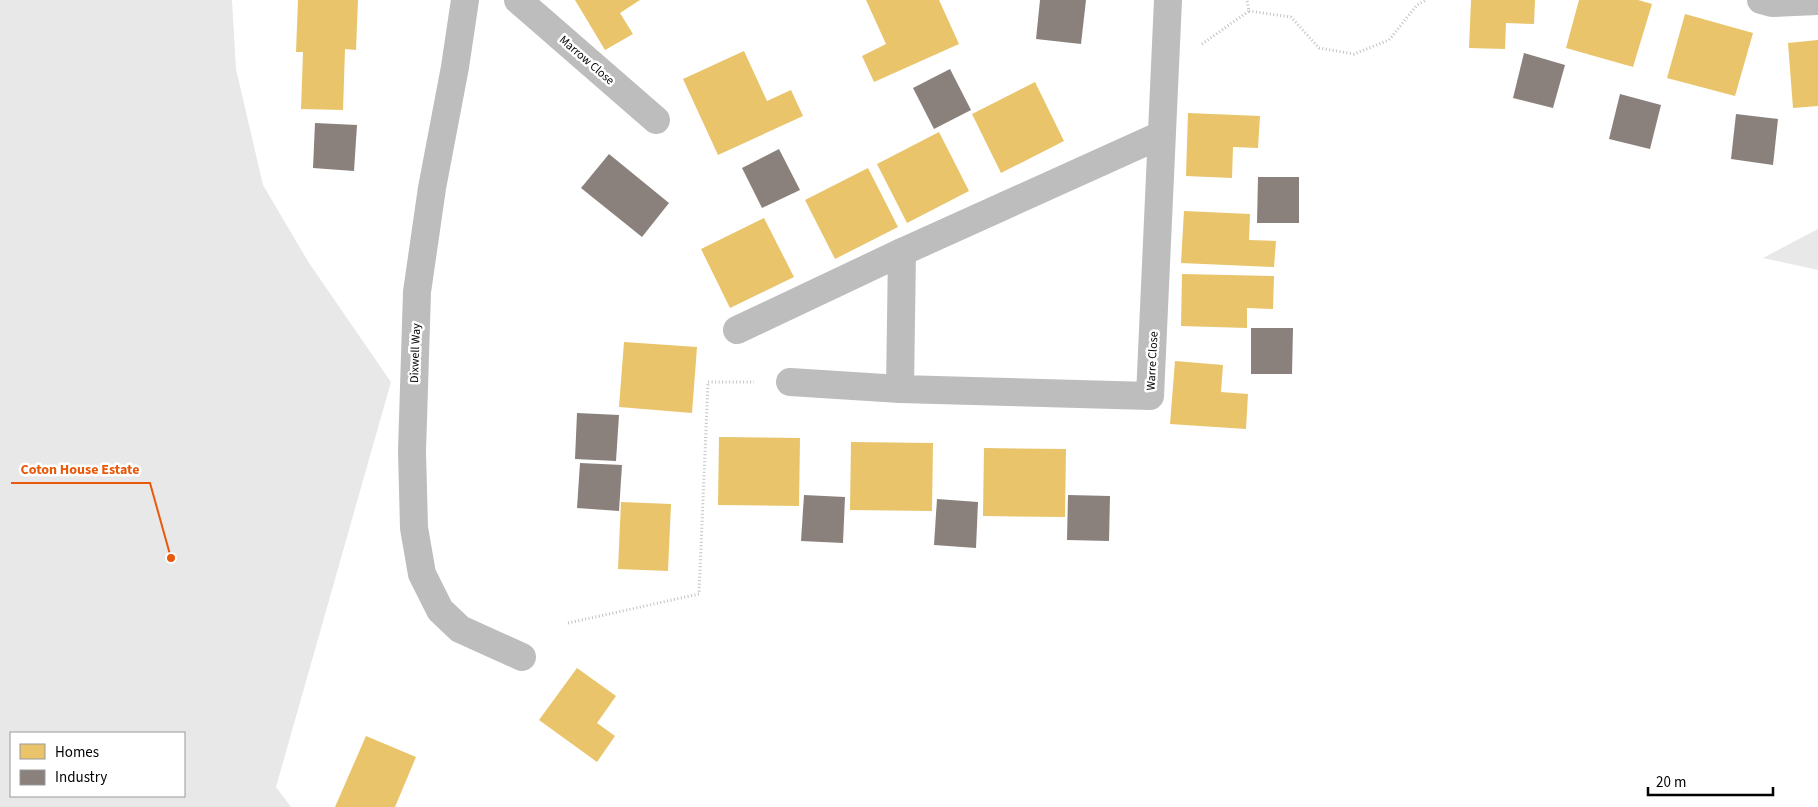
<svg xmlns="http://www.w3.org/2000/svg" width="1818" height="807" viewBox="0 0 1818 807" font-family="'Source Sans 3',sans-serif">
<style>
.park{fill:#e8e8e8;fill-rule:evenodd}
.homes{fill:#e9c46a}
.industry{fill:#8a817c}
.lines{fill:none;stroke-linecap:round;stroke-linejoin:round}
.path{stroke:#c2c2c2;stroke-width:3;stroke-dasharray:1 2.5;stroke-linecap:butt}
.minor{stroke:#bdbdbd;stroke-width:28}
.labels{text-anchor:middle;stroke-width:5;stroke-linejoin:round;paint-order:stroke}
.street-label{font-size:12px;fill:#000;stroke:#fff}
.leader{fill:none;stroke:#e8590c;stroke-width:2}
.callout-dot{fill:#e8590c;stroke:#fff;stroke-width:2}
.callout-label{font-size:14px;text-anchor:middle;font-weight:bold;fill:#e8590c;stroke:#fff;stroke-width:5;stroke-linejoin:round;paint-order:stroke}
</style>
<rect width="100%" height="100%" fill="#fff"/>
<!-- park -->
<g class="park">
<path d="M0,0H232L236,69L263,185L309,263L391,382L276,787L291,807H0ZM184,733V796H11V733Z"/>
<polygon points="1818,229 1818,270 1763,258"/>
</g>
<!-- homes -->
<g class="homes">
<polygon points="298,0 358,0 356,50 345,49 343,110 301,109 303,52 296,52"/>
<polygon points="575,0 640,0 620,13 633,34 605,50"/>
<polygon points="866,0 939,0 959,44 874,82 862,56 886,44"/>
<polygon points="1471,0 1535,0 1534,24 1506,23 1505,49 1469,48"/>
<polygon points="1579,0 1638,0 1652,4 1633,67 1566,48"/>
<polygon points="1685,14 1753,33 1735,96 1667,78"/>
<polygon points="1818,40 1818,106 1793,108 1788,43"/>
<polygon points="744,51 767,101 791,90 803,116 718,155 683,79"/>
<polygon points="1035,82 1064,141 1001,173 972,114"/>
<polygon points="1188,113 1260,116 1258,148 1233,147 1232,178 1186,176"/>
<polygon points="939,132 969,191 907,223 877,164"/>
<polygon points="868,168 898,227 835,259 805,200"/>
<polygon points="1184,211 1250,214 1249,240 1276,241 1274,267 1181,263"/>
<polygon points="764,218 794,277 730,308 701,249"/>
<polygon points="1182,274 1274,276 1273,309 1247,308 1247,328 1181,326"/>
<polygon points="624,342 697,347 692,413 619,407"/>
<polygon points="1175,361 1223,365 1221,392 1248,394 1246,429 1170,424"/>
<polygon points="719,437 800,438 799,506 718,505"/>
<polygon points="851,442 933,443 932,511 850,510"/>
<polygon points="984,448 1066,449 1065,517 983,516"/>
<polygon points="621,502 671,504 668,571 618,569"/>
<polygon points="577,668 616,696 597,723 615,736 597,762 539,720"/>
<polygon points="366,736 416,757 395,807 335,807"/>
</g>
<!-- industry -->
<g class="industry">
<polygon points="1040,0 1086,0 1081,44 1036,39"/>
<polygon points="1524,53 1565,65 1553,108 1513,98"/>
<polygon points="950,69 971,110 934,129 913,88"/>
<polygon points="1620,94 1661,105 1650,149 1609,139"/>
<polygon points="1736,114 1778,119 1773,165 1731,159"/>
<polygon points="315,123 357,125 354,171 313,168"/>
<polygon points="779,149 800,190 762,208 742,168"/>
<polygon points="609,154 669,203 642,237 581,188"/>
<polygon points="1258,177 1299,177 1299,223 1257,223"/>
<polygon points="1251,328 1293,328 1292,374 1251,374"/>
<polygon points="577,413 619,415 616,461 575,459"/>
<polygon points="580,463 622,465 619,511 577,508"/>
<polygon points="804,495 845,497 843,543 801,541"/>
<polygon points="1068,495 1110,496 1109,541 1067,540"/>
<polygon points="937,499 978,502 976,548 934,545"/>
</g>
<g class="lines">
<!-- path -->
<g class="path">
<polyline points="1249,11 1291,17 1319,48 1354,54 1389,40 1417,5 1426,0"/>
<polyline points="1202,44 1249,11 1247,0"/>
<polyline points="568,623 699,594 708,382 754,382"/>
</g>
<!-- minor -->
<g class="minor">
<polyline points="465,0 455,67 432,188 417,292 412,451 414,528 422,574 440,610 460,629 522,657"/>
<polyline points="518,0 656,120"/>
<polyline points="1761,0 1772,3 1818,1"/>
<polyline points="1161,135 902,252 900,389 1150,396 1168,0"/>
<polyline points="737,330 902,252"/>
<polyline points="790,382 900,389"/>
</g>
</g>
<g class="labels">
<!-- street labels -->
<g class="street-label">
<text transform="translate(587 60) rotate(41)" y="4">Marrow Close</text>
<text transform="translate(415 353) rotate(-88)" y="4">Dixwell Way</text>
<text transform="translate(1152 361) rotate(-87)" y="4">Warre Close</text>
</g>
</g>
<!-- callouts -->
<path class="leader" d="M171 558L150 483H11"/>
<circle class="callout-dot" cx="171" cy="558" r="5"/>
<g class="callout-label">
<text x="80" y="474">Coton House Estate</text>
</g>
<!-- legend -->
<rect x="10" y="732" width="175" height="65" fill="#ffffff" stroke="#999999"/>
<rect x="20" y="744" width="25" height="15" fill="#e9c46a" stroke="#999999"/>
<text x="55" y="757" font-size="15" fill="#000000">Homes</text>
<rect x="20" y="770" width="25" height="15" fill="#8a817c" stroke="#999999"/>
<text x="55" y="782" font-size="15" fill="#000000">Industry</text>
<!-- scale -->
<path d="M1648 787v8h125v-8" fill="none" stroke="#000000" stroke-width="2.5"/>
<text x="1656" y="787" font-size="15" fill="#000000" stroke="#ffffff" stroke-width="4" paint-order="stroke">20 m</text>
</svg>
